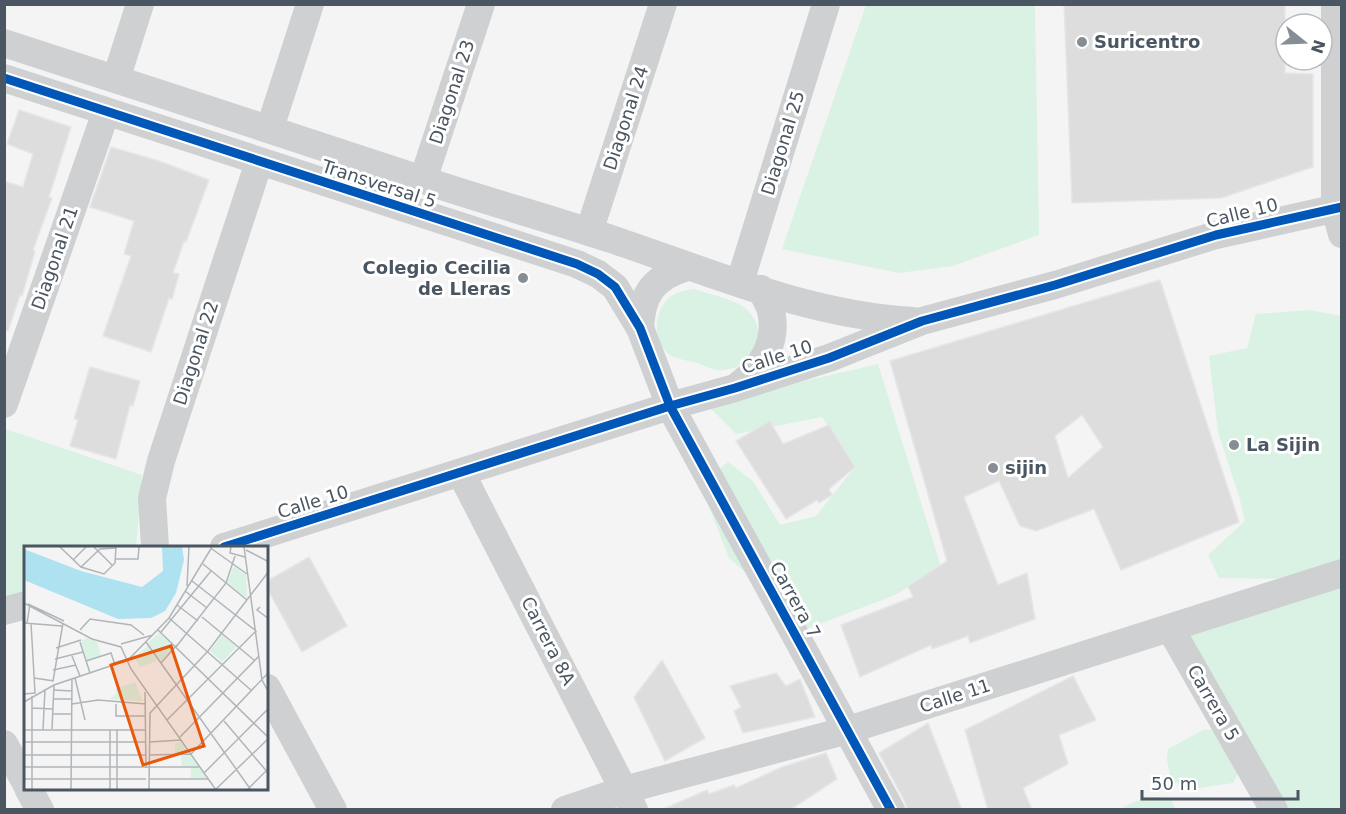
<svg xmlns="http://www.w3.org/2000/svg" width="1346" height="814" viewBox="0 0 1346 814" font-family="'DejaVu Sans',sans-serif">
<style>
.green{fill:#d9f2e3}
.building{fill:#ddddde;stroke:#e5e6e7;stroke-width:1.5;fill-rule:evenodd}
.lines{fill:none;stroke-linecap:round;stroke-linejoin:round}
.minor{stroke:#ced0d2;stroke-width:28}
.cycleway-casing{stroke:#fff;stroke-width:13}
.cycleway{stroke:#0057b8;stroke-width:9}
.poi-dot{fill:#868d94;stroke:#fff;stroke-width:2}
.labels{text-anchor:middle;stroke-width:6;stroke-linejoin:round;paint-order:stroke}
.poi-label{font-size:18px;font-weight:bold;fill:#4a5661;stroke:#fff;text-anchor:start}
.street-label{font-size:18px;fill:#4a5661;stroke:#fff}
.inset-road{fill:none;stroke:#b0b5b9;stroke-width:1.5}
.view{fill:#e8590c;fill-opacity:0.15;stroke:#e8590c;stroke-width:3}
.inset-edge{fill:none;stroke:#4a5661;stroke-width:3}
</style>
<rect width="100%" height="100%" fill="#f4f4f4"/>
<!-- green -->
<g class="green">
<polygon points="866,5 1035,5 1039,235 953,266 899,273 782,249"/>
<path d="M695,289C708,294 737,300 746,309C772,332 756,368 723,370C714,371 705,366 697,363C689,361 677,359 670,355C652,342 653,312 669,298C676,292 685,290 695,289Z"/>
<polygon points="1310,310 1341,316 1341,566 1302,579 1219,578 1208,555 1245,521 1239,496 1218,432 1209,356 1247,348 1256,314"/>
<polygon points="878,364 941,567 895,595 809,628 729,558 700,484 728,462 753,481 780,525 816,516 855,467 822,417 736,434 710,408 796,383"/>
<polygon points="6,429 142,475 136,547 26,547 25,592 5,598 4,434"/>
<polygon points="1341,586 1341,809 1282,809 1185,633"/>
<polygon points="1219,729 1240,769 1233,783 1199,788 1184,788 1171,779 1167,760 1168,749 1203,730"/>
<polygon points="1147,797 1163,797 1172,801 1175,809 1122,809 1125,806"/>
</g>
<!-- building -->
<g class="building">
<polygon points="1064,4 1285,4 1285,73 1313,74 1313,167 1221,198 1072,203"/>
<polygon points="19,110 71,127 49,197 52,198 33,250 35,251 22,296 20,295 8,331 4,331 4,181 23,187 33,154 7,144"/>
<polygon points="111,147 159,161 209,180 186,242 184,241 173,273 179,274 172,299 169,298 151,352 103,336 131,256 124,254 134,221 90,207"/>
<path d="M1160,280L1239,522L1121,570L1094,509L1036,531L1020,526L999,481L964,497L998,585L1027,573L1035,619L970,643L968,636L932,649L931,645L860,677L841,625L913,597L908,586L947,561L890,361ZM1082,415L1103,447L1068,478L1055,436Z"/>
<polygon points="90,367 140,381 133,406 130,405 116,459 70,446 78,420 74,419"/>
<polygon points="770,421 783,444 829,425 855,467 829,489 832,495 819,503 817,500 786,519 736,441"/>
<polygon points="309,557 347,626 302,652 267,588 267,581"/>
<polygon points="662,660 705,738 665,761 634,697"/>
<polygon points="776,673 786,686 800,679 815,717 743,733 734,711 741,707 730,686"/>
<polygon points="1073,676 1096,720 1059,735 1068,764 1023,788 1032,810 988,810 965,730"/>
<polygon points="928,723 962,810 907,810 905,802 879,753"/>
<polygon points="826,753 837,779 790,810 661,810 707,790 709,794 734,785 736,788 782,767"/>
</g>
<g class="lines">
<!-- minor -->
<g class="minor">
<polyline points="1335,4 1335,208 1342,234"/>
<path d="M4,43C144,88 283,134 423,180C486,201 551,219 614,240C712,273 809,315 913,321"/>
<polyline points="4,78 577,264 598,274 615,287 640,328 670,406 891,810"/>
<polyline points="116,79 140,4"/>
<polyline points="270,128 310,4"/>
<polyline points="423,180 481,4"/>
<polyline points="589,232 663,4"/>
<polyline points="740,282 826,4"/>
<path d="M640,328C642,293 653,278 687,267"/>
<path d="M739,385C763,367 778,341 771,311C769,303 764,296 761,289"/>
<polyline points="4,404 106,112"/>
<polyline points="461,473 634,810"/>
<polyline points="155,547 152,498 161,461 259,162"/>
<polyline points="224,547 670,406 735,388 829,358 922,321 1055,285 1216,235 1342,207"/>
<polyline points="4,611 26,605"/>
<polyline points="1170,628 1274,810"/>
<polyline points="267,688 333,810"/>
<polyline points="4,744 26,783"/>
<polyline points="28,788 40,810"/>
<polyline points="565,810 624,790 848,730 1342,573"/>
</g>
<defs>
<g id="cycleway">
<polyline points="4,78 577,264 598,274 615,287 640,328 670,406 891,810"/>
<polyline points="224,547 670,406 735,388 829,358 922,321 1055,285 1216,235 1342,207"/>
</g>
</defs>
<!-- cycleway casing -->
<use href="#cycleway" class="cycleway-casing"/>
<!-- cycleway -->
<use href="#cycleway" class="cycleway"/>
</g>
<!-- markers -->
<g class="poi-dot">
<circle cx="1082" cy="42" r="6"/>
<circle cx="523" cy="278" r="6"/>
<circle cx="1234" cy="445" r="6"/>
<circle cx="993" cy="468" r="6"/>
</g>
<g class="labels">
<!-- poi labels -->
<g class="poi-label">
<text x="1094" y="48">Suricentro</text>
<text x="511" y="274" text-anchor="end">Colegio Cecilia<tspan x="511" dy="21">de Lleras</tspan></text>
<text x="1246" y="451">La Sijin</text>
<text x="1005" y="474">sijin</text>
</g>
<!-- street labels -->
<g class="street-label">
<text transform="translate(452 92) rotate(-72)" y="6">Diagonal 23</text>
<text transform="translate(626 118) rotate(-72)" y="6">Diagonal 24</text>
<text transform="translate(783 143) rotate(-73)" y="6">Diagonal 25</text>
<text transform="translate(379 184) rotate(18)" y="6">Transversal 5</text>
<text transform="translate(1242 213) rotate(-14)" y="6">Calle 10</text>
<text transform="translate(55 258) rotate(-71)" y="6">Diagonal 21</text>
<text transform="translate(196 353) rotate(-72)" y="6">Diagonal 22</text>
<text transform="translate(777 357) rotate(-18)" y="6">Calle 10</text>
<text transform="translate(313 502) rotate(-17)" y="6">Calle 10</text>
<text transform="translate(795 600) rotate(61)" y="6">Carrera 7</text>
<text transform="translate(548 641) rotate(63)" y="6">Carrera 8A</text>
<text transform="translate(955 696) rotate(-18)" y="6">Calle 11</text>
<text transform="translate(1213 703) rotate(60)" y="6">Carrera 5</text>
</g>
</g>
<!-- overview -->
<g transform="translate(24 546)">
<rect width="244" height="244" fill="#f4f4f4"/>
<path d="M210,20L222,29L223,52L203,36ZM135,87L151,102L138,116L124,97ZM198,89L212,101L198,116L186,105ZM63,92L73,96L77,110L63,114L57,95ZM124,100L133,115L116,121L110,111ZM111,136L119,155L86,153L93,147L91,143ZM157,196L175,221L183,232H167V220H158L157,209H151V197Z" fill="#d9f2e3"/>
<path d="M138,1H158L160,14L152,47L141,65L127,72L94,73L0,34V3L57,25L118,41L139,25Z" fill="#aee2f0"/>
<path class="inset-road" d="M36,1L57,21L80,28L91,17L92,1M70,1L89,20M207,1L206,7L221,11M220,1L238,134L245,147M188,3L223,28M222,4L245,16M92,13H114L115,1M49,14L62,1M179,18L223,54M57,21L76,3L92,2M163,40L165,1M161,45L183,62M0,57L68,93L97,101L107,123L192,244M4,58L40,75M153,59L174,75M236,61L233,64L245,73M178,71L230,114M145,72L228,145M0,77L38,80M3,77L6,58M56,84L66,73L107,79L120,89M134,84L245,192M137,86L187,25M56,96L66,127M122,96L227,244M97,98L129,89M152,101L202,37L211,10M32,102L57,94M48,110L56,130M31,113L59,106M62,115L87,107L91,119M137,117L153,99M29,124L52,119M10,132L30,135M51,132L61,174M29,135L39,77M29,144L48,145M121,146L122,222M0,148L11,147L7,77M29,153H48M0,156L30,139L104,114L145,72L188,1M48,158L74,154L122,158M92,158V170H122M8,162L29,163M28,168H48M143,174L232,85L168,35M200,175L245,228M28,183L30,139M0,184H122M19,184L21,143M156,191L235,110M0,196H122M125,196L157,194M0,209H122M125,209L167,208L245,126M0,221H175M180,227L245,162M0,233H122M125,233H184M192,243L245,192M8,244V150M47,244L48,133M86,244V184M93,244V184M125,244L126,167L184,105L245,25M223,244L245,222"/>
<path class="view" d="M147,100L180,200L119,219L87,119Z"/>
<rect width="244" height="244" class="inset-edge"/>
</g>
<!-- border -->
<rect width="1346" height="814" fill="none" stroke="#4a5661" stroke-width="12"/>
<!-- north arrow -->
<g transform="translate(1304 42) rotate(108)"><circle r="28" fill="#ffffff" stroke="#b7bbc0" stroke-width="1.5"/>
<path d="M0-4.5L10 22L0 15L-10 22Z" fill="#868d94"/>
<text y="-9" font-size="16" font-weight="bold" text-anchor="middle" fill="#4a5661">N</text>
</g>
<!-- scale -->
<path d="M1142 790v9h156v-9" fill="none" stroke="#4a5661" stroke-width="3"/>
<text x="1151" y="790" font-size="18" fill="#4a5661" stroke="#ffffff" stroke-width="4.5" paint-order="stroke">50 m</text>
</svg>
